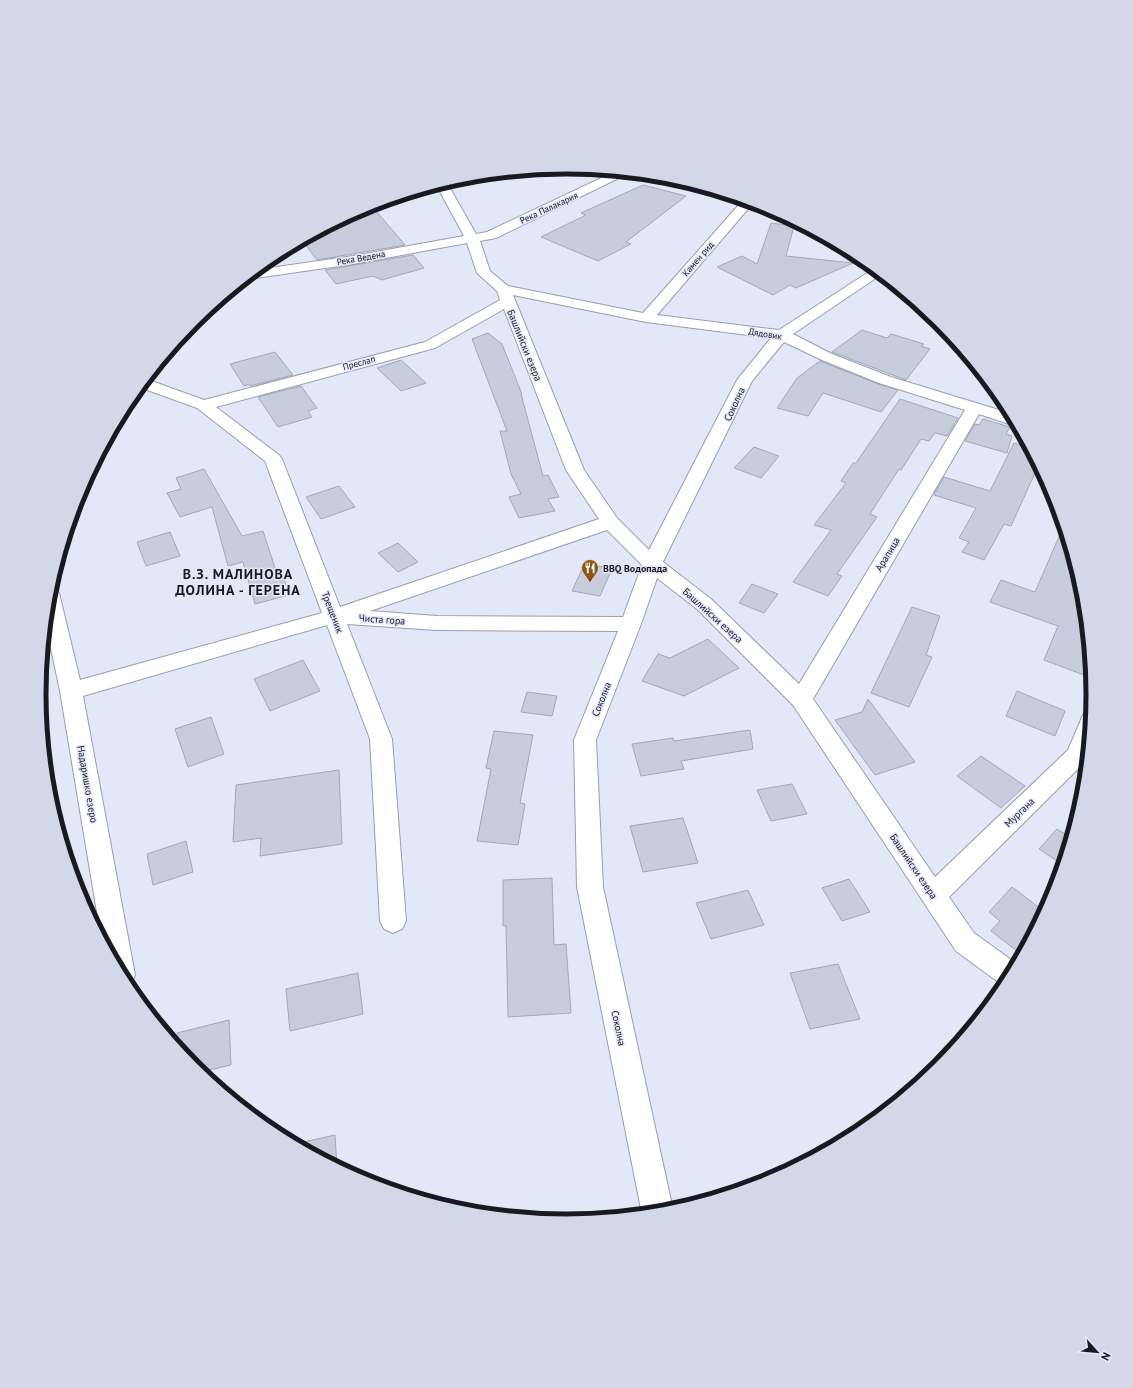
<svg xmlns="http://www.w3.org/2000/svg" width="1133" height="1388" viewBox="0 0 1133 1388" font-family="'PT Sans',sans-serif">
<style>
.building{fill:#c7cddd;stroke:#a3a8b8}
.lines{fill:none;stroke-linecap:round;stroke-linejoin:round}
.street-casing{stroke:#999eae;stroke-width:2}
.street{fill:#fff;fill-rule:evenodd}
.labels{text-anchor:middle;stroke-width:3;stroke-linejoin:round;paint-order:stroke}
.far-street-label{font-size:9px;fill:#181a20;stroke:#e3e8f9}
.street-label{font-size:10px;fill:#181a20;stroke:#e3e8f9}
.poi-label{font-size:10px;font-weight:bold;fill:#181a20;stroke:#e3e8f9;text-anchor:start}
.district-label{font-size:14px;font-weight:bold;letter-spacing:1px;fill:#181a20;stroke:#e3e8f9}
.rim{fill:none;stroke:#181a20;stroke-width:5}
</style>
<rect width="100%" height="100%" fill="#e3e8f9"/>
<!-- building -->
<g class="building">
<polygon points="643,185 686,196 626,242 631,244 598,261 541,237 586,215 581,213"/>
<polygon points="371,205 405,245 317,260 302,240"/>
<polygon points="771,223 794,226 786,256 853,263 796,288 790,285 773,295 717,267 742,256 757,264"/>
<polygon points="413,255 424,268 382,280 373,276 336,284 325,270"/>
<polygon points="862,330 887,338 891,334 924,344 921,346 930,349 906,380 832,352"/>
<polygon points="488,333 502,344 522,394 521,394 543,476 548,475 559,497 548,499 555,511 519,518 509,497 521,494 511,474 500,431 507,431 472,339"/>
<polygon points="275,352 293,375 250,386 249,384 244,386 230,364"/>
<polygon points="401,360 426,383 401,391 377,368"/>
<polygon points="820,361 878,384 898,390 881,412 823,393 808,416 777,408 797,378"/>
<polygon points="301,386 317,408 308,411 312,417 278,427 258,397"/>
<polygon points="900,399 958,418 947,436 935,433 929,441 921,439 901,470 899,469 870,514 877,517 837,574 842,576 828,596 793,582 831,530 814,525 846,483 841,481 853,463 856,463"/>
<polygon points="983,419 1010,427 1006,434 1012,436 1007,453 965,441 975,424 979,425"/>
<polygon points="1014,443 1030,448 1039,464 1011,526 1004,524 984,560 962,552 969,542 959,538 976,508 934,495 944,477 990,491"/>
<polygon points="754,447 779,456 761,478 734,468"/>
<polygon points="204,469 242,536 263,531 277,574 282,572 289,595 255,604 243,562 228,566 212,507 180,517 167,493 181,489 176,478"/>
<polygon points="339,486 355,507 321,519 306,497"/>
<polygon points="1064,525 1084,591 1090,657 1084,675 1044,660 1058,626 990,602 1001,580 1035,592"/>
<polygon points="170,532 180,556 146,566 137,542"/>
<polygon points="398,543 418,562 398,572 378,553"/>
<polygon points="585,563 612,569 600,596 572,591"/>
<polygon points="752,584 778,594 764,613 739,603"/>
<polygon points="912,607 940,616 926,655 932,657 909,707 871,693"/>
<polygon points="708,639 739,668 684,696 642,681 658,654 670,658"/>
<polygon points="303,660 320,691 270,711 254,679"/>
<polygon points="1017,691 1065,711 1055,736 1006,716"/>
<polygon points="527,692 557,696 552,716 521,712"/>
<polygon points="868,699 915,762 875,775 835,720 862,712"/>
<polygon points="211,717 224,754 188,767 175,729"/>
<polygon points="750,730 753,749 681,761 684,769 641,776 632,744 673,738 674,741"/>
<polygon points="494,731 533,735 520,803 525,804 518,845 477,841 491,769 486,768"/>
<polygon points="981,756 1025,786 1001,808 957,776"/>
<polygon points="339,770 342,844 260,856 261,838 233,842 236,785"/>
<polygon points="792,784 807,814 771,821 757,790"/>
<polygon points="683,818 698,863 643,872 630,826"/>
<polygon points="1057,829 1071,838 1063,865 1039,849"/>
<polygon points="186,841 193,872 153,885 147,854"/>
<polygon points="552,878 554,945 566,944 571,1013 508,1017 506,926 503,926 503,880"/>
<polygon points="849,879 870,912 842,921 822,888"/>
<polygon points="1012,887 1045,912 1022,955 991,931 1000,921 989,912"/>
<polygon points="748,890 764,925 711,939 696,903"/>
<polygon points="838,964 860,1019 810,1029 790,973"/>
<polygon points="358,973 363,1014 290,1031 286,989"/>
<polygon points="229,1020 231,1065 200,1072 193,1067 177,1047 177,1033"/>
<polygon points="335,1135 337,1167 295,1144"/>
</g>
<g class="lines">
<defs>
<path id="street" d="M616,171L629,173L496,238L480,241L490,271L508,286L643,313L744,199L754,202L657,315L779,330L875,268L882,274L793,334L832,354L891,377L1012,414L1018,424H1009L979,414L813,699L935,877L1068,750L1083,715L1092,713L1086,761L949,897L974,933L1017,964L1005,987L956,951L793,705L697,609L657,578L641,624L596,740L603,887L673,1210L642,1214L577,887L574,740L618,631L437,630L347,624L392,739L406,921L402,929L393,933L384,929L380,921L370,739L327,625L83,696L135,975L131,984L127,985L101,936L60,691L46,625L50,587L56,588L59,593L80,680L322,613L265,461L197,408L139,387L146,379L204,400L425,342L500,300L497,291L477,273L467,243L353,264L249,279L246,278L256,270L353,256L464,236L438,188L437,185L448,181L450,188L476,234L487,232ZM513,295L646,322L771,338L737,380L649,550L617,518L584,470ZM504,309L566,470L599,519L340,607L282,459L279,455L216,407L435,348ZM784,342L822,360L879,383L965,410L799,684L711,599L663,562L752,381ZM607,530L642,565L623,617L437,616L370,611Z"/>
</defs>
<!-- street casing -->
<use href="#street" class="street-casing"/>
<!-- street -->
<use href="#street" class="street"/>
</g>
<!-- icons -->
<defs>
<symbol id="restaurant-pin" viewBox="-11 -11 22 30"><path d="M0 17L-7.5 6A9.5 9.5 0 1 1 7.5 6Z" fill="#8f5313" stroke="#e3e8f9"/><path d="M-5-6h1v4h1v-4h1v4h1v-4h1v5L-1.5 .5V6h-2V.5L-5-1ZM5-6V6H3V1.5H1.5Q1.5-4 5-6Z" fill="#fff"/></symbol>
</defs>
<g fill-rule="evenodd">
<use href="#restaurant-pin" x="580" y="558" width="20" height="27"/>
</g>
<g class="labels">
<!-- far-street labels -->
<g class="far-street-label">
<text transform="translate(549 208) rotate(-25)" y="3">Река Палакария</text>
<text transform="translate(361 258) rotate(-10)" y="3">Река Ведена</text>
<text transform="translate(698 259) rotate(-49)" y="3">Камен рид</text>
<text transform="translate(765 334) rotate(9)" y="3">Дядовик</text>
<text transform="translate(359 363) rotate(-15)" y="3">Преслап</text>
</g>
<!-- street labels -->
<g class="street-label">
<text transform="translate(525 345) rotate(68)" y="4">Башлийски езера</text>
<text transform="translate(734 404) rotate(-65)" y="4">Соколна</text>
<text transform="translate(887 554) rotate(-59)" y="4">Арапица</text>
<text transform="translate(333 612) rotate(69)" y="4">Трещеник</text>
<text transform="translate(713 615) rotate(42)" y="4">Башлийски езера</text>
<text transform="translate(382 619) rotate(4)" y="4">Чиста гора</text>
<text transform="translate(601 699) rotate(-68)" y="4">Соколна</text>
<text transform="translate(88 784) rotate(80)" y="4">Надаришко езеро</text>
<text transform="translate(1019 812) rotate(-44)" y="4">Мургана</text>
<text transform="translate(914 866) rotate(56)" y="4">Башлийски езера</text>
<text transform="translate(619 1028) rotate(78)" y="4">Соколна</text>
</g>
<!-- poi labels -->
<g class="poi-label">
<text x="603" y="572">BBQ Водопада</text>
</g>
<!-- district labels -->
<g class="district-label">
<text x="238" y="579">В.З. МАЛИНОВА<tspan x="238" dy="16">ДОЛИНА - ГЕРЕНА</tspan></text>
</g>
</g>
<!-- crop -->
<path d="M0 0H1133V1388H0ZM46 694a520 520 0 1 1 1040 0a520 520 0 1 1-1040 0Z" fill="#d3d8e8" fill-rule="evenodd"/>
<path class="rim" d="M46 694a520 520 0 1 1 1040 0a520 520 0 1 1-1040 0Z"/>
<!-- north arrow -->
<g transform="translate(1097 1352) rotate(117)" stroke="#e3e8f9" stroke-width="3" paint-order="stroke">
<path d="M0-3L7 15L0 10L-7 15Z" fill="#181a20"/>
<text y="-6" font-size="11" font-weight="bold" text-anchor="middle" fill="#181a20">N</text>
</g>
</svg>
